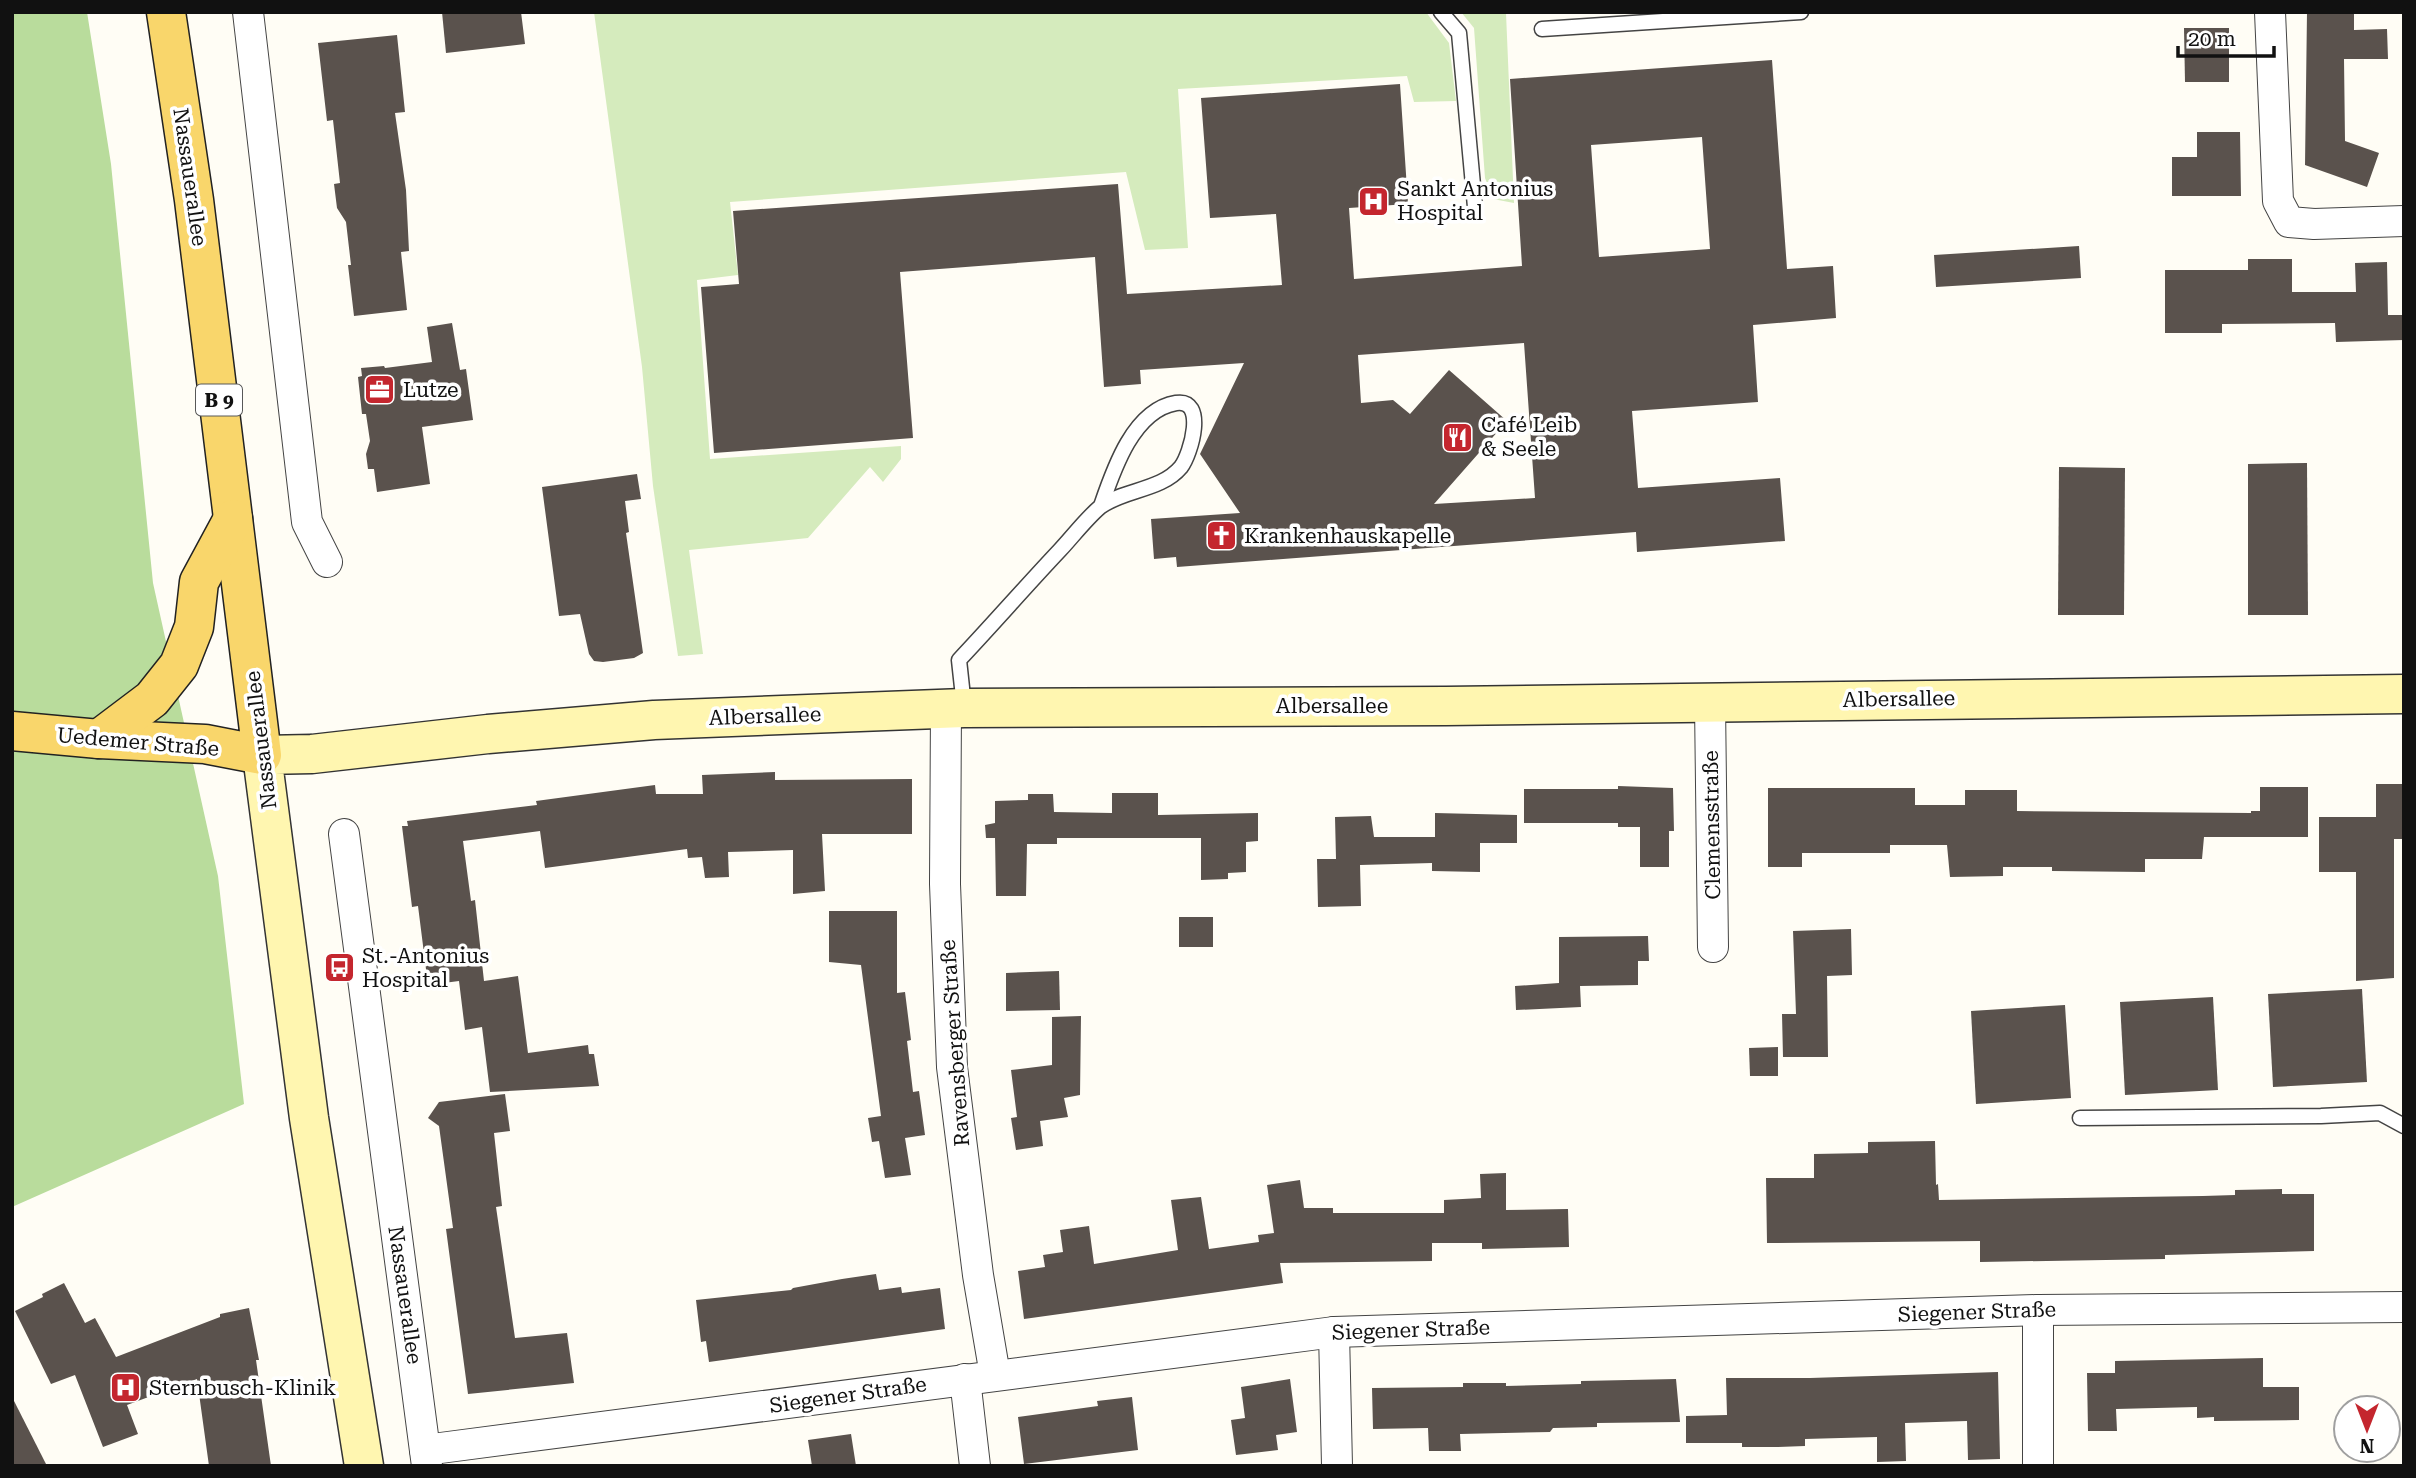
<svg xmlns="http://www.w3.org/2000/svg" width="2416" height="1478" viewBox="0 0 2416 1478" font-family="'Roboto Serif',serif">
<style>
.green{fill:#d5ebbd}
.forest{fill:#b9dc9c}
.building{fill:#5a524d;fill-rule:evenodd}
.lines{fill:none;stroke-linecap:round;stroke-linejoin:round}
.lane-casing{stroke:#444;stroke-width:17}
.street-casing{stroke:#444;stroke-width:32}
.secondary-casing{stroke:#333;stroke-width:41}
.primary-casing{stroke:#222;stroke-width:41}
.lane{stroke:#fff;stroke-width:14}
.street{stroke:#fff;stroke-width:30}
.secondary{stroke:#fff6b0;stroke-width:38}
.primary{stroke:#f9d66b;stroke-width:38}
.labels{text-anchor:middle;stroke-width:7;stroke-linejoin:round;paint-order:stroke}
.shield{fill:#fff;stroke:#585858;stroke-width:2}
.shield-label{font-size:19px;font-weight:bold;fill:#111}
.street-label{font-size:21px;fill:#111;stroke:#fff}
.poi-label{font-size:21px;fill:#111;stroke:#fff;text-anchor:start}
</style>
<rect width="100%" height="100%" fill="#fffdf5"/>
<!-- green -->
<g class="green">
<polygon points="594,12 1426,12 1449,43 1456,101 1414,102 1407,76 1178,89 1188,248 1145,250 1126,172 730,202 738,275 697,280 710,459 901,446 901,459 883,482 870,467 808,538 689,550 703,654 678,656 653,486 642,367"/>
<polygon points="1461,12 1513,12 1506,13 1514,203 1493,199 1485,178 1474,28"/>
</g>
<!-- forest -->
<polygon class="forest" points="12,12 87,12 111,164 153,583 218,876 244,1104 12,1207"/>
<!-- building -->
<g class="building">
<polygon points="442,12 521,12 525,44 446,53"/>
<polygon points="2307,12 2354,12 2354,30 2387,29 2388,59 2344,59 2345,141 2379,153 2367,187 2305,165"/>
<polygon points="2184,28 2229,28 2229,82 2185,82"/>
<polygon points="397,35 405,112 395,113 406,190 409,251 401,252 407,310 354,316 348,265 351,265 346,222 337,208 334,184 340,183 333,120 327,121 318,43"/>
<path d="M1772,60L1787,269L1833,266L1836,318L1753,325L1758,402L1632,411L1638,488L1780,478L1785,541L1637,552L1636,532L1177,567L1176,557L1154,559L1151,519L1240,513L1200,454L1244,363L1140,370L1141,384L1104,387L1095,257L900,272L913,438L714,453L701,287L739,284L733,211L1118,184L1127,294L1282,285L1276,214L1210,218L1201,98L1400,84L1408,204L1349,208L1354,279L1522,266L1510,79ZM1702,137L1710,249L1599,257L1591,145ZM1524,343L1535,498L1434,504L1507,421L1449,370L1410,414L1393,400L1361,403L1358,355Z"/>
<polygon points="2197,132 2240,132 2241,196 2172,196 2172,157 2197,157"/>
<polygon points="2079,246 2081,278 1936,287 1934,255"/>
<polygon points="2248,259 2292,259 2292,292 2356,292 2355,263 2387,262 2388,315 2404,315 2404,340 2336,342 2335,323 2222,324 2222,333 2165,333 2165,270 2248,270"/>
<polygon points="452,323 460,370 466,369 473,420 422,427 430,484 377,492 374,469 368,469 366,454 370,441 366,414 362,414 358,377 362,376 361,368 384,366 385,368 432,362 427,327"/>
<polygon points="2307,463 2308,615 2248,615 2248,464"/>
<polygon points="2059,467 2125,468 2124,615 2058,615"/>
<polygon points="637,474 641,499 625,501 629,532 626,533 643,653 634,658 603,662 594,661 589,654 580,614 559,616 542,487"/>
<polygon points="775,772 775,780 912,779 912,834 822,834 825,891 793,894 793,850 728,852 729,877 705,878 702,857 688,858 687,849 545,868 540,831 463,841 471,901 475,900 484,981 518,976 528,1053 588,1045 589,1054 594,1054 599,1086 490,1092 482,1027 465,1030 459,981 428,985 418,906 412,907 402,826 408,826 407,821 537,805 536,801 655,785 656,794 703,794 702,775"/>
<polygon points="2376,784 2404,784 2404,839 2394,839 2394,978 2356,981 2356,872 2319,872 2319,817 2376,817"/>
<polygon points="1618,786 1673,788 1674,831 1669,831 1669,867 1640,867 1640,827 1618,827 1618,823 1524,823 1524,789 1618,789"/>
<polygon points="2260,787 2308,787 2308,837 2204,837 2202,859 2145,859 2145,872 2052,871 2052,867 2003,867 2003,876 1950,877 1947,845 1890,845 1890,853 1802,853 1802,867 1768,867 1768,788 1915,788 1915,805 1965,805 1965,790 2017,790 2017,811 2251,813 2251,811 2260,811"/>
<polygon points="1112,793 1158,793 1158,815 1258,813 1258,841 1246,842 1246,872 1228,873 1228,879 1201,880 1201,838 1057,838 1057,844 1027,844 1026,896 996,896 995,838 986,838 985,825 995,823 995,801 1028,800 1028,794 1053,794 1054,812 1112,813"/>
<polygon points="1435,813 1517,815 1517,843 1480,843 1480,872 1432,871 1432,863 1360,865 1361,906 1318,907 1317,859 1336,859 1335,817 1371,816 1374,837 1435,837"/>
<polygon points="829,911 897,911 897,993 905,992 911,1040 907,1041 913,1092 919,1091 925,1135 905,1138 911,1175 885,1178 879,1141 872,1142 868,1118 881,1116 861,965 829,962"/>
<rect x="1179" y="917" width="34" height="30"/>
<polygon points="1851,929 1852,975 1827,976 1828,1057 1783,1057 1782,1014 1796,1014 1793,931"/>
<polygon points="1648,936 1649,961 1638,961 1638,985 1580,986 1581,1007 1516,1010 1515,986 1559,983 1559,937"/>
<polygon points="1059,971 1060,1010 1006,1011 1006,973"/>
<polygon points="2362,989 2367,1082 2273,1087 2268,994"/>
<polygon points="2213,997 2218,1090 2125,1095 2120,1002"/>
<polygon points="2065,1005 2071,1098 1976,1104 1971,1011"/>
<polygon points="1081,1016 1080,1095 1064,1098 1068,1117 1040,1121 1043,1146 1016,1150 1011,1118 1017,1117 1011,1070 1052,1065 1052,1017"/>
<polygon points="1778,1047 1778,1076 1750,1076 1749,1048"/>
<polygon points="505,1094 510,1131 494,1133 502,1206 496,1207 515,1338 567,1333 574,1383 468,1394 446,1229 453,1228 439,1126 428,1118 439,1102"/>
<polygon points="1935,1141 1936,1185 1938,1184 1939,1200 2203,1196 2235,1195 2235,1190 2282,1189 2282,1194 2314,1194 2314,1251 2165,1255 2165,1259 1980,1262 1980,1241 1767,1243 1766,1178 1814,1178 1814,1154 1868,1153 1868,1142"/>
<polygon points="1506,1173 1506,1210 1568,1209 1569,1247 1482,1249 1482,1243 1432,1243 1432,1261 1280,1263 1283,1283 1024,1319 1018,1271 1045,1267 1043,1255 1063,1252 1060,1230 1089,1226 1094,1264 1178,1250 1171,1200 1201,1197 1209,1249 1259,1242 1258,1235 1274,1233 1267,1185 1300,1180 1304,1208 1333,1208 1333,1213 1444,1213 1444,1200 1481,1198 1480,1174"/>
<polygon points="876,1274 879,1290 901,1287 902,1293 940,1288 945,1329 709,1362 706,1341 701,1342 696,1300 791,1290 793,1288 842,1279"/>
<polygon points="64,1283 85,1323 95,1318 116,1357 220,1317 220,1314 249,1308 259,1360 256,1360 271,1466 209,1466 197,1379 127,1405 138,1434 103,1447 75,1375 51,1384 15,1311 43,1297 42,1294"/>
<polygon points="2263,1358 2263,1387 2299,1387 2299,1420 2214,1421 2214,1417 2197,1418 2197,1407 2116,1409 2117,1431 2088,1431 2087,1373 2115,1373 2115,1361"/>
<polygon points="1998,1372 2000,1459 1968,1460 1967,1421 1905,1423 1906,1461 1877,1462 1877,1437 1805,1439 1805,1446 1778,1447 1742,1447 1742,1443 1686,1443 1686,1416 1727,1415 1726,1378 1810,1378"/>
<polygon points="1290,1379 1297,1432 1276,1435 1278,1450 1236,1455 1231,1420 1245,1418 1241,1387"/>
<polygon points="1676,1379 1680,1422 1597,1423 1597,1427 1553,1428 1550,1432 1460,1434 1461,1451 1429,1451 1428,1428 1373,1429 1372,1388 1463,1387 1463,1383 1506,1383 1506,1386 1581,1384 1581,1381"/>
<polygon points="12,1397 47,1466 12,1466"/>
<polygon points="1132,1397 1138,1450 1024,1464 1018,1417 1098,1406 1097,1401"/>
<polygon points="851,1434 856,1466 812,1466 808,1440"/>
</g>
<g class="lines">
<defs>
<g id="lane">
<polyline points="1441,12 1459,33 1475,207"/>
<polyline points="1542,29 1801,12"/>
<path d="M964,706L959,660C993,624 1026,586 1060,550C1073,536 1086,519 1100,507C1124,489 1161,491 1181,467C1191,454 1207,398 1176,403C1133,410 1113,471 1101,506"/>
<polyline points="2080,1118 2321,1116 2380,1113 2404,1126"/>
</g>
<g id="street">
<polyline points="248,12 307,522 327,562"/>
<polyline points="2270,12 2278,201 2289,222 2314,224 2404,221"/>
<polyline points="1710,703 1713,947"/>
<polyline points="946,708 945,884 952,1067 978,1275 995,1375"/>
<polyline points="344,834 427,1466"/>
<polyline points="2038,1310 2038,1466"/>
<polyline points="1334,1332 1337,1466"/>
<polyline points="965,1379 975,1466"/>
<polyline points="425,1450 1334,1332 2038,1310 2404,1307"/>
</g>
<polyline id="secondary" points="364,1466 309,1118 262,755 312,754 488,734 654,720 964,708 1446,706 2404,694"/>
<g id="primary">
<polyline points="12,731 99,739 205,744 262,755 194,200 166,12"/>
<polyline points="99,739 152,699 179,665 194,627 199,582 233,519"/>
</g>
</defs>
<!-- lane casing -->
<use href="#lane" class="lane-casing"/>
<!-- street casing -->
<use href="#street" class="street-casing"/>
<!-- secondary casing -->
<use href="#secondary" class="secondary-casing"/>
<!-- primary casing -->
<use href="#primary" class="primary-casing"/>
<!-- lane -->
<use href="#lane" class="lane"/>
<!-- street -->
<use href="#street" class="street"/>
<!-- secondary -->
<use href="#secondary" class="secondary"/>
<!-- primary -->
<use href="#primary" class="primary"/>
</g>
<!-- icons -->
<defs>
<symbol id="hospital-square" viewBox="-11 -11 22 22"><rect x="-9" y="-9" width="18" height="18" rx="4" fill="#c4262e" stroke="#fff"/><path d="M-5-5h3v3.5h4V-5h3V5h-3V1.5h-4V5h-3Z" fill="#fff"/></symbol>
<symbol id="office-square" viewBox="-11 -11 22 22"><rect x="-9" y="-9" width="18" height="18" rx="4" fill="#c4262e" stroke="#fff"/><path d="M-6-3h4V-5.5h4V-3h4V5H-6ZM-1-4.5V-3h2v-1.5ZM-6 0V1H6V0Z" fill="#fff"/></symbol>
<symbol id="restaurant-square" viewBox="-11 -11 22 22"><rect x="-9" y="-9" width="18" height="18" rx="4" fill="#c4262e" stroke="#fff"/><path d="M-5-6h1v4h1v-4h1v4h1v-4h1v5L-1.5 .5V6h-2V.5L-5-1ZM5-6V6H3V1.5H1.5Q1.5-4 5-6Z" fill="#fff"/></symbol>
<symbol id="church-square" viewBox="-11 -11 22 22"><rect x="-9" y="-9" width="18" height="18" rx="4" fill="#c4262e" stroke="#fff"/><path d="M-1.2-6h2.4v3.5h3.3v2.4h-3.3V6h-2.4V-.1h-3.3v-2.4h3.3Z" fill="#fff"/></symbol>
<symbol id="bus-square" viewBox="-11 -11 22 22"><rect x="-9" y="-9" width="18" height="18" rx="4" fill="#c4262e" stroke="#fff"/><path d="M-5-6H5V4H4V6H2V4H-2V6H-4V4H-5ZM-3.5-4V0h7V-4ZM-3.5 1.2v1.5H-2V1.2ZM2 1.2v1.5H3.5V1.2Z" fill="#fff"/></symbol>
</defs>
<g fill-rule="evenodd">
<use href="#hospital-square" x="1356" y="184" width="35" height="35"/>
<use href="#office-square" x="362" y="372" width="35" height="35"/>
<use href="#restaurant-square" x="1440" y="420" width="35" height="35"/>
<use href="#church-square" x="1204" y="518" width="35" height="35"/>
<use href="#bus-square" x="322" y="950" width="35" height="35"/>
<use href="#hospital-square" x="108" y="1370" width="35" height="35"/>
</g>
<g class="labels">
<!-- shield labels -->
<rect class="shield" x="196" y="384.5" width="46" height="31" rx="5"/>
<g class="shield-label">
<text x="219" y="407">B 9</text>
</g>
<!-- street labels -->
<g class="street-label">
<text transform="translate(190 177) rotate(82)" y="7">Nassauerallee</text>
<text transform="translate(1899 699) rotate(-1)" y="7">Albersallee</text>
<text x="1332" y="713">Albersallee</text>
<text transform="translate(765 716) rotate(-2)" y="7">Albersallee</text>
<text transform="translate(261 740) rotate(-97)" y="7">Nassauerallee</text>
<text transform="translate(138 742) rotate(5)" y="7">Uedemer Straße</text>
<text transform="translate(1712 825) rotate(-91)" y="7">Clemensstraße</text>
<text transform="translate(955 1043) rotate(-94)" y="7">Ravensberger Straße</text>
<text transform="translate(405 1295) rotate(82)" y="7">Nassauerallee</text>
<text transform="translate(1977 1312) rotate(-2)" y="7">Siegener Straße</text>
<text transform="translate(1411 1330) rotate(-2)" y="7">Siegener Straße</text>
<text transform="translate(848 1395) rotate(-8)" y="7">Siegener Straße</text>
</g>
<!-- poi labels -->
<g class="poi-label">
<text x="1397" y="196">Sankt Antonius<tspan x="1397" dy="24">Hospital</tspan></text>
<text x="403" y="397">Lutze</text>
<text x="1481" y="432">Café Leib<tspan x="1481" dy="24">&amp; Seele</tspan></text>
<text x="1244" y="543">Krankenhauskapelle</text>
<text x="362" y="963">St.-Antonius<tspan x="362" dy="24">Hospital</tspan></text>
<text x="149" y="1395">Sternbusch-Klinik</text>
</g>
</g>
<!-- border -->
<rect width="2416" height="1478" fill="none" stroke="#111111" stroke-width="28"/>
<!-- north arrow -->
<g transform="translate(2367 1429) rotate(180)"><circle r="33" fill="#ffffff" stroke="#a0a0a0" stroke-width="2"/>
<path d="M0-5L12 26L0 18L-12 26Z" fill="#c4262e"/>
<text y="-10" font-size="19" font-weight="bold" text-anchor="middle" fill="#111111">N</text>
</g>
<!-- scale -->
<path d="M2178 46v10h96v-10" fill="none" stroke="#111111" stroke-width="3.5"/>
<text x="2188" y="46" font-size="21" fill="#111111" stroke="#ffffff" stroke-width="5" paint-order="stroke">20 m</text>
</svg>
